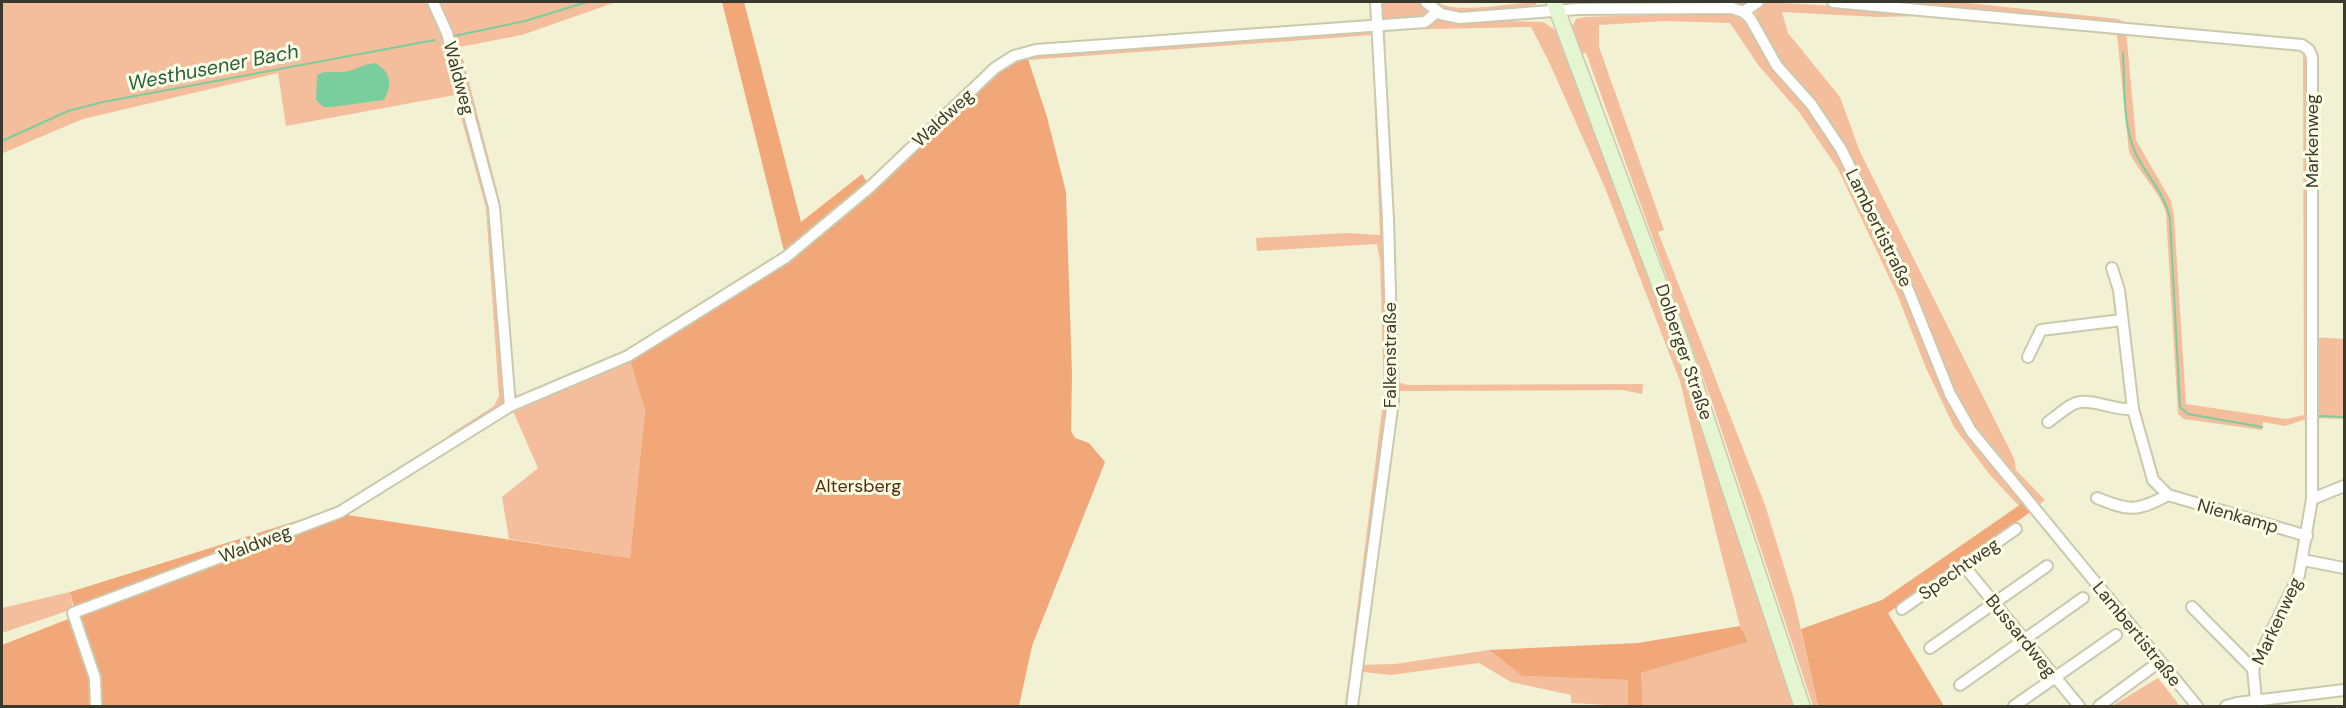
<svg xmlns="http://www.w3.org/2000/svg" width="2346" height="708" viewBox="0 0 2346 708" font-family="'DM Sans',sans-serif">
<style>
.green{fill:#f4be9d}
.forest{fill:#f2a778}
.water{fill:#7ace9d}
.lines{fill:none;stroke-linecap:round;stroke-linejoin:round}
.stream{stroke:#7ace9d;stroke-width:2}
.minor-casing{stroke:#cbc9ad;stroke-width:14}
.secondary-casing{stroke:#cbc9ad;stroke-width:18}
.minor{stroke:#fff;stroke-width:10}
.secondary{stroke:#e4f5d1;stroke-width:15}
.labels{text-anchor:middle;stroke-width:6;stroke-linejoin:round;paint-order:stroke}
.street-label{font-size:18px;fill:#3a392e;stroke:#fffee6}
.park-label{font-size:18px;fill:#592a05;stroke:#fffee6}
.water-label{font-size:20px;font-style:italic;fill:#246140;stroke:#fffee6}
</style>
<rect width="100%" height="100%" fill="#f2f1d3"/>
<!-- green -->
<g class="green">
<polygon points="2,2 431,2 444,32 491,207 505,399 502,408 452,440 449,435 494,406 499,396 486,208 455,95 286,126 278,73 83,119 3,153"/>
<polygon points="435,2 616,2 522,35 460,47 500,202 515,392 518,396 529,394 518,399 513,397 496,207"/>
<polygon points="1378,2 1421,2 1429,12 1428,16 1381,22"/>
<path d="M1433,2H1438C1454,15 1514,2 1538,2L1535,5C1501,10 1464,21 1433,2Z"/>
<polygon points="1589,2 1749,2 1744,5 1638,5"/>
<path d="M1765,2L1923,11L2126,30L2136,140L2171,201L2174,217L2186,404L2286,419L2304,415L2303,50L2308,54L2309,418L2285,426L2263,422L2262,430L2184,419L2178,414L2166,213C2159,190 2140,174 2129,152L2117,35L2011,22L1923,16L1878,17L1782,12L1788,33L1840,97L1860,152L2014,458L2016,470L2045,500L2039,505L1974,428L1954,392L1904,266L1861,183L1782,64L1756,19V9Z"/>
<polygon points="1863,2 1959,2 2118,19 2129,25"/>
<polygon points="1718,13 1733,14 1746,23 1774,68 1808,107 1837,152 1895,268 1946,396 2024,502 2019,506 1990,475 1954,427 1926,368 1897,294 1838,169 1799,112 1759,66 1730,23 1665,21 1599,25 1599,47 1664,230 1658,232 1765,505 1794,599 1818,706 1813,706 1714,408 1586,53 1581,54 1572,27 1576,19 1585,17"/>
<polygon points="1437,19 1543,22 1555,30 1662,305 1797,706 1643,706 1641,673 1748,642 1740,626 1715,529 1680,381 1605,188 1549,62 1531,27 1387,30 1383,41 1397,382 1408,385 1643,384 1642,394 1622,390 1397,391 1390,445 1382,39 1387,30"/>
<polygon points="1368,30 1375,35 1385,219 1389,402 1350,706 1345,706 1384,394 1380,261 1377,244 1257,251 1256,238 1347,233 1380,235 1372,35 1028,60 1027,56"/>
<polygon points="2313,337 2344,339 2344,419 2314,418 2314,411 2319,410"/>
<polygon points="629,357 645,410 630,558 509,539 502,497 538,468 512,409"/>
<polygon points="70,592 73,609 2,633 2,608"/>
<polygon points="1489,650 1522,676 1628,680 1628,706 1571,703 1571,695 1511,682 1479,663 1391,675 1363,672 1358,706 1355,706 1361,665 1395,664"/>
<polygon points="2158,678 2180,706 2112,706"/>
</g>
<!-- forest -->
<g class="forest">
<polygon points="722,2 744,2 801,222 862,174 868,184 997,70 1027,56 1047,117 1066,192 1072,375 1071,431 1075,438 1089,443 1105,462 1032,646 1019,706 2,706 2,645 76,616 70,592 338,508 341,514 630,558 645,410 629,357 785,255"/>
<polygon points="2024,502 2032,511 1888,613 1944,706 1818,706 1801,629 1882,600"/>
<polygon points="1740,626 1748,642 1641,673 1643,706 1628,706 1628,680 1522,676 1489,650 1638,643"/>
</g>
<!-- water -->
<path class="water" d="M375,63C391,72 393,84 384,100L331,107H323L316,100L317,75C326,70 331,73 341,72C352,72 363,64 375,63Z"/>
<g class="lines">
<!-- stream -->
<g class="stream">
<polyline points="454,36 525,21 587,2"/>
<path d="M2123,53C2125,85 2122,125 2136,154C2147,177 2165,193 2170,219L2180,407L2188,414L2262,427"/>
<polyline points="2,141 68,111 103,102 435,40"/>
<polyline points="2318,416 2344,417"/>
</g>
<defs>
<g id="minor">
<polyline points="433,2 447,33 494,207 510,406"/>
<polyline points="1426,2 1441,14 1460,18 1578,9 1732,8 1743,12 1750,18 1777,66 1811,104 1841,149 1899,267 1950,394 1971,431 2197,706"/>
<polyline points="1833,2 2302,45 2309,50 2312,57 2312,499 2299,575 2253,669 2256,700"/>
<polyline points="1743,12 1758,2"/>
<polyline points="2028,357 2041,330 2122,320"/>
<path d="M2048,422C2057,416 2067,406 2076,403C2093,398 2115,411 2133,409"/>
<polyline points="2168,495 2307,536"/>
<path d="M2097,498C2130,511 2136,512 2168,495L2153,480L2133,409L2119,290L2112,268"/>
<polyline points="2312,499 2344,486"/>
<polyline points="2303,560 2344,568"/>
<polyline points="1964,566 2079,706"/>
<polyline points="2192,607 2253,669"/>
<polyline points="1902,609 2016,529"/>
<polyline points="1930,648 2047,566"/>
<polyline points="1960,685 2083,598"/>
<polyline points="96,706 95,678 73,613 340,512 510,406 628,356 786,257 870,187 995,68 1014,56 1036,50 1425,22 1437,12"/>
<polyline points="1352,706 1393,401 1388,220 1376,2"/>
<polyline points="2014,706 2116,635"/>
<polyline points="2099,706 2159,662"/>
<polyline points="2226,706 2237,703 2344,690"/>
</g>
<polyline id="secondary" points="1554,2 1682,345 1802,706"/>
</defs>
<!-- minor casing -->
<use href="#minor" class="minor-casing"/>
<!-- secondary casing -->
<use href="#secondary" class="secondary-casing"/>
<!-- minor -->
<use href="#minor" class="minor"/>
<!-- secondary -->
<use href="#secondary" class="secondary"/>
</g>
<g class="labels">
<!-- street labels -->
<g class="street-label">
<text transform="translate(459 78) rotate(75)" y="6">Waldweg</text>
<text transform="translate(943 118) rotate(-43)" y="6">Waldweg</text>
<text transform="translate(2312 141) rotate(-90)" y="6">Markenweg</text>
<text transform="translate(1879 228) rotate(64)" y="6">Lambertistraße</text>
<text transform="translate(1684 352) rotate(71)" y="6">Dolberger Straße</text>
<text transform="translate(1390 355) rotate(-90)" y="6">Falkenstraße</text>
<text transform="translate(2238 516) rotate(16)" y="6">Nienkamp</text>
<text transform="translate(255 544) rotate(-21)" y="6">Waldweg</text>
<text transform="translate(1959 569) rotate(-35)" y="6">Spechtweg</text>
<text transform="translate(2277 621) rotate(-65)" y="6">Markenweg</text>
<text transform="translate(2137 634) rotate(51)" y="6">Lambertistraße</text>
<text transform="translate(2021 636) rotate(51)" y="6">Bussardweg</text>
</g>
<!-- park labels -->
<g class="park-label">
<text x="858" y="492">Altersberg</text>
</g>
<!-- water labels -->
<g class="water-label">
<text transform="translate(213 67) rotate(-11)" y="7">Westhusener Bach</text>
</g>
</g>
<!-- border -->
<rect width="2346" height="708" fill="none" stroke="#3a392e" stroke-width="6"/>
</svg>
